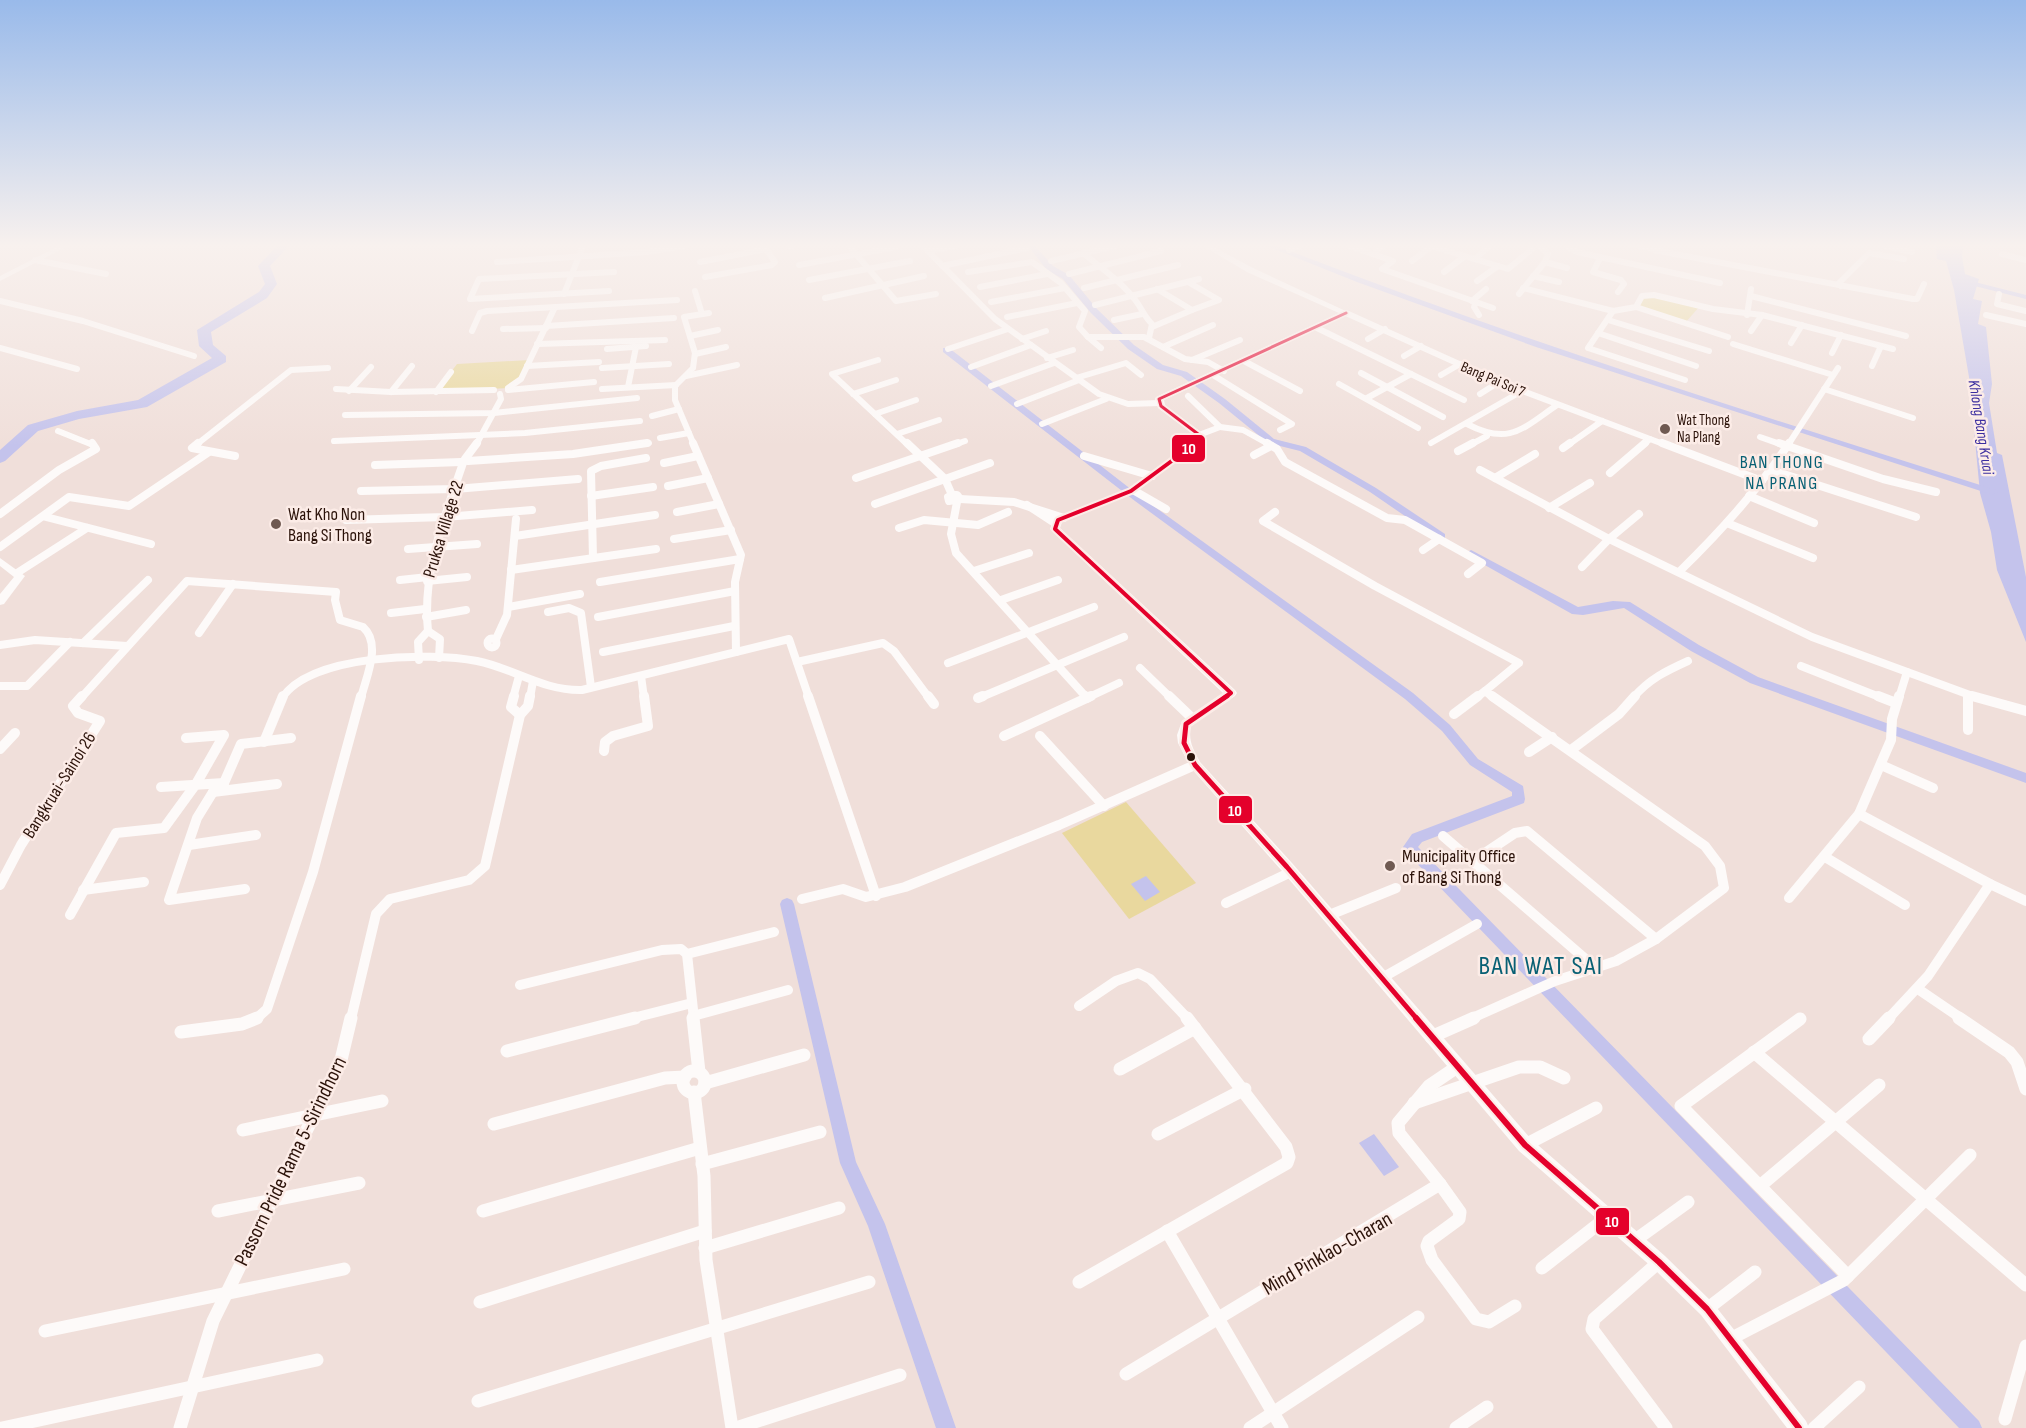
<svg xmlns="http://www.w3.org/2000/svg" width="2026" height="1428" viewBox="0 0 2026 1428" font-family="'Sofia Sans Condensed',sans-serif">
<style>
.green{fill:#e9d89e}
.water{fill:#c4c3ec}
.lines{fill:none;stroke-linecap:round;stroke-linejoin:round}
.canal{fill:#c4c3ec;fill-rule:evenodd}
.river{fill:#c4c3ec;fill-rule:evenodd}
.street-far3{stroke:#fdfaf9;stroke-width:6}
.street-far2{stroke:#fdfaf9;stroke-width:8}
.street-far1{stroke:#fdfaf9;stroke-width:10}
.street{stroke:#fdfaf9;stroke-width:13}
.secondary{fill:#fdfaf9;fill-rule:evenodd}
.bus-1-far3-casing{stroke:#fcece7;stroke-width:6}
.bus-1-far2-casing{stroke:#fcece7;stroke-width:8}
.bus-1-far1-casing{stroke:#fcece7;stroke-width:10}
.bus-1-casing{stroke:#fcece7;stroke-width:10}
.bus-1-far3{stroke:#e4002b;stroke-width:3}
.bus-1-far2{stroke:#e4002b;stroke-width:4}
.bus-1-far1{stroke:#e4002b;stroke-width:5}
.bus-1{stroke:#e4002b;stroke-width:6}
.poi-dot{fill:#705a52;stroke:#fcece7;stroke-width:2}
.bus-dot{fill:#2b1209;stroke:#fcece7;stroke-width:2}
.labels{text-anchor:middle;stroke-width:5;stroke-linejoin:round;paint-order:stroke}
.far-street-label{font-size:15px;fill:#2b1209;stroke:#fcece7}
.far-poi-label{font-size:15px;fill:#2b1209;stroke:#fcece7;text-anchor:start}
.far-water-label{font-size:16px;font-style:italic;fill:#3b2d9f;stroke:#fcece7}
.far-quarter-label{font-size:18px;letter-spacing:1.5px;fill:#086074;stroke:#fcece7}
.poi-label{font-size:18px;fill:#2b1209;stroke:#fcece7;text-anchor:start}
.street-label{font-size:18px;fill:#2b1209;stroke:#fcece7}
.near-street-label{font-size:21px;fill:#2b1209;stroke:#fcece7}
.near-quarter-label{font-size:26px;letter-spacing:1.5px;fill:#086074;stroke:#fcece7}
.line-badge{stroke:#fcece7;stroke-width:2}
.badge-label{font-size:16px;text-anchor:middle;font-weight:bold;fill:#fff}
</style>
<rect width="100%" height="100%" fill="#f0dfda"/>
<!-- green -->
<g class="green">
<polygon points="1646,295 1700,306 1685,323 1636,307"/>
<polygon points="530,360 521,379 508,388 436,392 457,364"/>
<polygon points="1126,802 1196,883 1129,919 1062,833"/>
</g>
<!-- water -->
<g class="water">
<polygon points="1936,246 1963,246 1962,257 1965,274 1979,279 1973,299 1982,301 1978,324 1986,327 1992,384 1989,403 1997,453 2002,455 2026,577 2026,642 1997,570 1991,532 1980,493 1969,377 1954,290 1946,261 1937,259"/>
<polygon points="1146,876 1160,892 1145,901 1131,884"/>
<polygon points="1374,1134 1399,1167 1384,1176 1359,1143"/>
</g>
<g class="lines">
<!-- canal -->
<g class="canal">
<polygon points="1028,246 1035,246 1053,266 1069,275 1097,309 1134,345 1163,365 1187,372 1225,399 1274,439 1306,447 1376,488 1445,534 1445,538 1437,538 1370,492 1300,451 1268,443 1219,403 1181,376 1157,369 1128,349 1091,313 1063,279 1047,270"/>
<path d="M1267,246H1277C1513,338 1755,414 1996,490L1998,492L1993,495L1990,494L1536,347L1357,282Z"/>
<polygon points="1959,278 2026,295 2026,299 1959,282"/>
<polygon points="943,348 949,348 1141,497 1413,693 1450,725 1478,759 1523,786 1525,799 1524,803 1422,842 1418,847 1979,1421 1982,1428 1959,1428 1405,851 1403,847 1412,834 1512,796 1512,792 1470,765 1442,731 1405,699 1135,501 943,352"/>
<polygon points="1471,550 1578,607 1613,601 1630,602 1699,645 1758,677 2026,773 2026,783 1750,683 1691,651 1624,608 1583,615 1572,614 1467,555 1466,553"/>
<polygon points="787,898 792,900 794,904 856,1162 885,1224 956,1428 936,1428 868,1226 840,1163 780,904 782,900"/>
</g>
<!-- river -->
<polygon class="river" points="277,246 289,246 270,266 277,284 267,298 211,332 213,345 226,356 226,362 147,407 79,419 38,431 5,461 0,463 0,450 28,425 77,411 138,400 212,358 199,346 197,330 259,292 265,284 258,266"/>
<!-- street-far3 -->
<g class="street-far3">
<polyline points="788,246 792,246"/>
<polyline points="849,246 896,301 936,294"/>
<polyline points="923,246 995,319 1099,394 1128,404 1159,403"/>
<polyline points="1349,246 1393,261 1382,269 1493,308"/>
<polyline points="1431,246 1508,269 1532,249"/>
<polyline points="1571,246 1569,248 1577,252 1720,283"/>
<polyline points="1885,246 1912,252"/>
<polyline points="1289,250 1300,246"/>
<polyline points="1654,250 1913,299 1917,299 1924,284"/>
<polyline points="928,251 955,246"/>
<polyline points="1376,251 1383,246"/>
<path d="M1083,253C1101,268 1122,282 1136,301C1142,309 1144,316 1152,324L1149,338"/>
<polyline points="2002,254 2026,260"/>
<polyline points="1600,258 1593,272 1621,280 1624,284 1618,292"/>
<polyline points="1475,259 1489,246"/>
<polyline points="35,260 106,274"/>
<polyline points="1051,261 1115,246"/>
<polyline points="1412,261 1432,246"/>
<polyline points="497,262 647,252 684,246"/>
<polyline points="700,262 766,249"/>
<polyline points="1545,262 1567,268"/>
<polyline points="799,265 896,247"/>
<polyline points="942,266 1027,248"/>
<polyline points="968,272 1032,262 1061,283 1085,311 1079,327 1088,337 1144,337 1185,359 1208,362 1224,371"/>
<polyline points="1444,272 1465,256"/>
<polyline points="1069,274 1161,251"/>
<polyline points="1533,276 1559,282"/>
<polyline points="705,277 772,265 775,262 764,246"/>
<polyline points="809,280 910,261"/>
<polyline points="1477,281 1498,266"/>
<polyline points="1188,282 1219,300 1192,310"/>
<polyline points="1841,286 1839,283 1869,253 1904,259"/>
<polyline points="980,287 1047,274"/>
<polyline points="1084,288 1178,265"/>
<polyline points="1523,288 1613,311 1636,307 1642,296 1654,295 1713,309 1762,315 1893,349"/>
<polyline points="609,291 470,299 479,279 614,272"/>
<polyline points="695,291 702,314"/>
<polyline points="564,294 583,246"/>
<polyline points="1519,294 1545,262 1548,254 1540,246"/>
<polyline points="1999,294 1997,304 2026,311"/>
<polyline points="1751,296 1906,336"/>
<polyline points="825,298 924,276"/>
<polyline points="0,301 83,321 194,356"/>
<polyline points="1472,301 1486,289"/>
<polyline points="991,302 1065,288"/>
<polyline points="1476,302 1474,307 1479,315"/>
<polyline points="1095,305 1199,279"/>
<polyline points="1636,307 1728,337"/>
<polyline points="1613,311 1588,348 1685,380"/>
<polyline points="1346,313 1499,382 1650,439 1643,445"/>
<polyline points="1747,315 1751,289"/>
<polyline points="1986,315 2026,324"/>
<polyline points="1007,317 1077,303"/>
<polyline points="1114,320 1142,314"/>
<polyline points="1608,320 1709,351"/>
<polyline points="546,326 674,318"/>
<polyline points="1152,327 1192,310 1157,289"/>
<polyline points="1317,328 1464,400"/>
<polyline points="503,329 546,328"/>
<polyline points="472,331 480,313 487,311 677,300"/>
<polyline points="1751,331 1762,315"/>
<polyline points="1598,333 1696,366"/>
<polyline points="690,336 718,330"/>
<polyline points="1088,337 1101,348"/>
<polyline points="1022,339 1046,331"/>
<polyline points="1368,339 1385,329"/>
<polyline points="1791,343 1802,325"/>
<polyline points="537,344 665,340"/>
<polyline points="1733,344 1833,375"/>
<polyline points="1163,347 1213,325"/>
<polyline points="0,348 77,369"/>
<polyline points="607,349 646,346"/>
<polyline points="948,349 1008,329"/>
<polyline points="1832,353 1841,335"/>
<polyline points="695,354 726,347"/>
<polyline points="1404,356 1421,346"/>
<polyline points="1047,358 1073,350"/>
<polyline points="878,360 832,374 908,445"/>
<polyline points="1192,360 1240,340"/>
<polyline points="1244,361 1300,391"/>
<polyline points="527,366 599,362"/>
<polyline points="1872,366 1881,346"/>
<polyline points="971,367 1031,345"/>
<polyline points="602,368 669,364"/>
<polyline points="1361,373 1443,417"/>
<polyline points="1213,375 1292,424 1280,430"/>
<polyline points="1441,375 1460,364"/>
<polyline points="686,376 737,365"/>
<polyline points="1076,378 1126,363 1141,375"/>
<polyline points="1339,384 1418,428"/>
<polyline points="991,386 1054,363"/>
<polyline points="628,387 636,347"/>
<polyline points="508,388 521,379 555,307"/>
<polyline points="336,389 391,392 494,390"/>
<polyline points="602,389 676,385"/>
<polyline points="1824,389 1913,418"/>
<polyline points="508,390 594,382"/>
<polyline points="349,391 371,367"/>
<polyline points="391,392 412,366"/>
<polyline points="436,392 451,372"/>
<polyline points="853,394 896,380"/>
<polyline points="1480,394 1499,382"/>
<polyline points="1188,396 1220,427 1243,430 1270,445"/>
<polyline points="1367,398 1411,374"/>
<polyline points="1017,404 1079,380"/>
<polyline points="875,414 916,400"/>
<polyline points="345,415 494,413 637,398"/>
<polyline points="652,416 679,409"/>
<polyline points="1042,424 1106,399"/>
<path d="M1467,424C1509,446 1522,429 1557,405"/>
<polyline points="58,431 93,445"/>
<polyline points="897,434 939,420"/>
<polyline points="1199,435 1220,427"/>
<polyline points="1760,437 1783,445"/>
<polyline points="660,438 689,433"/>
<polyline points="1650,439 1666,445"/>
<polyline points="334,441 525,433 640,421"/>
<polyline points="1431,443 1522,391"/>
<polyline points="196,445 291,370 328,368"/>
<polyline points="476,445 501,399 500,394"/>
<polyline points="636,445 649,443"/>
<polyline points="694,445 675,400 675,386 693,368 695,353 684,317 709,313"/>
<polyline points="954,445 965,441"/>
<polyline points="1470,445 1487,436"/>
<polyline points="1568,445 1602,421"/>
<polyline points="1788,445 1838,368"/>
</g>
<!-- street-far2 -->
<g class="street-far2">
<polyline points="198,443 192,448 235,456"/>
<polyline points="693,443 741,555 735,582 736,652"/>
<polyline points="907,443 945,479 952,495"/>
<polyline points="1267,443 1277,449 1285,462 1387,518 1405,520 1482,563 1468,574"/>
<polyline points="1662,443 1762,481"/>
<polyline points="1779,443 1883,479 1936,492"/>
<polyline points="1563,448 1570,443"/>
<polyline points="1458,451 1473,443"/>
<polyline points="1254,455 1271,446"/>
<polyline points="1084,456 1152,476"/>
<polyline points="465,459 477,443"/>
<polyline points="468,461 573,454 647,443"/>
<polyline points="664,463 698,456"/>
<polyline points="375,465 461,462"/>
<polyline points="1480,470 1609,539 1812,637 1978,698"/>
<polyline points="1771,470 1916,517"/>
<polyline points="1610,473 1645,443"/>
<polyline points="856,478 958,443"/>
<polyline points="1495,478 1535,454"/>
<polyline points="668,486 708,478"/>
<polyline points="1133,490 1166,509"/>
<polyline points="361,491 455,489 578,479"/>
<polygon points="952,495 957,495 960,499 949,501 948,497"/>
<polyline points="591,496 653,487"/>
<polyline points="1749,496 1814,523"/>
<polyline points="960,499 1014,502 1064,518"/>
<polyline points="957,502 951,534 956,553 1087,698"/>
<polyline points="875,504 990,463"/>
<polyline points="1027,505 1056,524"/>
<polyline points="1549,508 1590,483"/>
<polyline points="677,512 719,504"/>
<polyline points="1275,512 1263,521 1375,586 1519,663 1485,691 1494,698"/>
<polyline points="0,514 59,470 96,449 92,443"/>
<polyline points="46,517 151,544"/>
<polyline points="346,520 445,517 532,510"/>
<polyline points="1727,523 1813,558"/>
<polyline points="899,528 924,520 978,525 1008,512"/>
<polyline points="515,536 655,515"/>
<polyline points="674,539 731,530"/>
<polyline points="0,547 69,497 129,506 209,452"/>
<polyline points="408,549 477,544"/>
<polyline points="1423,550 1439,539"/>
<polyline points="593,558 591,471 601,466 646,458"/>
<polyline points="1582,567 1609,539 1639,514"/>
<polyline points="511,570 656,549"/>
<polyline points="974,571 1029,553"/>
<path d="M1679,572C1720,532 1758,491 1789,443"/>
<polyline points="17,573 87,528"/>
<polyline points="400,580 428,577"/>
<polyline points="427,581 467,577"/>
<polyline points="600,582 740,559"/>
<polyline points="1001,600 1058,580"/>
<polyline points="508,607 580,594"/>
<polyline points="548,612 569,608 581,613 591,687"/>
<polyline points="391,613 425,609"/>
<polyline points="426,617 466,610"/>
<polyline points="598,617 735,591"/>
<path d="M428,631C422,571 444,519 463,463"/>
<polyline points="428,631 440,639 439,658"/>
<polyline points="199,633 233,584"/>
<circle cx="492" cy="643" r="4.5"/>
<polyline points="496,639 507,615 516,519"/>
<polyline points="83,643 148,580"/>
<polyline points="0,645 35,640 127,646"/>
<polyline points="603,652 734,626"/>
<polyline points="419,660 418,642 428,631"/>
<polyline points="797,662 883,643 894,651 929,698"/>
<polyline points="948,663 1094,607"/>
<polyline points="1801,666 1882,698"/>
<polyline points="1140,668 1171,698"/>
<polyline points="641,676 644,698"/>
<polyline points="0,686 27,686 70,642"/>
<polyline points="1968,695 1968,698"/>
<path d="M81,698L187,581L336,592L335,600L340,620L363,627C382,644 366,677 361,698"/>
<path d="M282,698C311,654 430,652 477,661C513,668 543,691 582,690L789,639L809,698"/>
<polyline points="513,698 519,676"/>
<polyline points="530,698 533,681"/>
<polyline points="979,698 1124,637"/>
<polyline points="1087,698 1119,683"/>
<polyline points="1476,698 1485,691"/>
<path d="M1633,698C1649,679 1666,671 1688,661"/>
<polyline points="1899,698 1907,672"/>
</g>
<!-- street-far1 -->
<g class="street-far1">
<polyline points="514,696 511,707 520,715"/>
<polyline points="808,696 876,896"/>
<polyline points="928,696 934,704"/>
<polyline points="1085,696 1087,698"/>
<polyline points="1169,696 1192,718"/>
<polyline points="1878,696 1896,703"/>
<polyline points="1968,696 1968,730"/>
<polyline points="1972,696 2026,711"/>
<polyline points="978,698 983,696"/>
<polyline points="1454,714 1478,696"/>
<polyline points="1004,736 1091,696"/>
<polyline points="1040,736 1104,806"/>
<polyline points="264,742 283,696"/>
<polyline points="0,749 15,733"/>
<polyline points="1571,750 1619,714 1635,696"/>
<polyline points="604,751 605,742 613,736 648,726 644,696"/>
<polyline points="1529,752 1552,737"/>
<polyline points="1881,765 1933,788"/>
<polyline points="161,787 224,783"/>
<polyline points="213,792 277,784"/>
<polyline points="1859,814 1990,884 1928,976 1888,1019"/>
<polyline points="1443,836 1597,969"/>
<polyline points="189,845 256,835"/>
<polyline points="1825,857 1905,905"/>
<polyline points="1473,861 1515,833 1527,831 1656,939"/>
<polyline points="1990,884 2026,901"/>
<polyline points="0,885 21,845 100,721 78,713 73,706 82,696"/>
<polyline points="245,889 169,900 197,818 213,792 224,783 241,744 291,738"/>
<polyline points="83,890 144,882"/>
<polyline points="1789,898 1859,814 1891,740 1892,719 1899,696"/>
<polyline points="802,899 843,889 866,897 905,887 1059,825 1195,765"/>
<polyline points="1226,903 1291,872"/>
<polyline points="70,915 116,833 164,828 196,784 224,735 186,738"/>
<polyline points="1327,916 1396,888"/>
<polyline points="687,954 774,932"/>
<polyline points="1380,979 1477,924"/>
<polyline points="520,985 662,950 681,949 687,954 694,1019"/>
<polyline points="1918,989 1962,1019"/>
<polyline points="1079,1006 1116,981 1138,973 1150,979 1188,1019"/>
<polyline points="693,1016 788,990"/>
<polyline points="256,1019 267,1009 313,872 361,696"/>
<polyline points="351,1019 376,914 390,899 469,880 485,866 520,715 528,706 530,696"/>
<polyline points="629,1019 692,1003"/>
<polyline points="1470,1019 1555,981 1616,961 1656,939 1724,888 1720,866 1705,846 1492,696"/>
</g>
<!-- street -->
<g class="street">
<polyline points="693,1018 699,1072"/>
<polyline points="1959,1018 2009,1052 2017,1062 2026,1089"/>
<polyline points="1800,1019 1681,1106 1848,1276"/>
<polyline points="181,1032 242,1024 257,1018"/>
<polyline points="1431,1037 1474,1018"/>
<polyline points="1869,1039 1889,1018"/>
<polyline points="507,1051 635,1018"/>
<polyline points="1754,1052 2026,1285"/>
<polyline points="1120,1069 1195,1028"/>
<circle cx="694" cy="1082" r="11"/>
<polyline points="705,1083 804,1055"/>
<polyline points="694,1092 704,1176 706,1260 732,1428"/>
<polyline points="1414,1103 1519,1067 1540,1067 1564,1078"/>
<polyline points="494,1124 665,1078 685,1077"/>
<polyline points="243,1130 382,1101"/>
<polyline points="1158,1134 1245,1089"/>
<polyline points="1525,1145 1596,1108"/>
<polyline points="702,1164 820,1132"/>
<polyline points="1440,1184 1460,1212 1459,1219 1429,1241 1427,1246 1432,1260 1476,1319 1489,1322 1515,1306"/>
<polyline points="1760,1186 1879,1085"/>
<polyline points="218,1211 359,1183"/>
<polyline points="483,1211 700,1148"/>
<polyline points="1167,1231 1282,1428"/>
<polyline points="1634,1241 1688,1202"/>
<polyline points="705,1248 839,1208"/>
<polyline points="1659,1262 1594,1319 1592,1329 1666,1428"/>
<polyline points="1542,1268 1606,1218"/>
<polyline points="1079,1282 1287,1163 1289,1157 1286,1147 1187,1018"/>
<polyline points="480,1302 705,1231"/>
<polyline points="1707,1309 1755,1272"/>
<polyline points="45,1331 344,1269"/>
<polyline points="1732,1338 1844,1280 1970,1155"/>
<polyline points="1126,1374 1440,1184 1399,1133 1398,1123 1429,1086 1457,1067"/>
<polyline points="478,1401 869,1282"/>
<polyline points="2005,1419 2026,1346"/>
<polyline points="2,1428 317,1360"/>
<polyline points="180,1428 213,1321 341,1060 351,1018"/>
<polyline points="736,1428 900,1375"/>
<polyline points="1250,1428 1418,1317"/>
<polyline points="1456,1428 1487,1407"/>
<polyline points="1814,1428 1859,1387"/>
</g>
<!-- secondary -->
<g class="secondary">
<polygon points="59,246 68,246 0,281 0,276"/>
<path d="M1203,246H1212L1253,268L1350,313L1164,400L1165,405L1201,432L1204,441L1202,443L1134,493L1062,522L1060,528L1235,690L1237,693L1235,696L1191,726C1188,741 1193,749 1200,762L1292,863L1531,1139L1665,1256L1713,1303L1806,1421L1809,1428H1787L1701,1315L1653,1268L1519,1151L1282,871L1191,768L1178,743L1177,735L1182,721L1223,693L1050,529L1054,518L1128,489L1194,440V435L1158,408L1155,399L1156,397L1339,313L1247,272Z"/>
<polygon points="1627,246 1652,247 1654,246 1661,246 1654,252"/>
<polygon points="0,558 25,576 4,604 0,605 0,594 14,577 0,566"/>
</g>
<defs>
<polyline id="bus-1-far3" points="1194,445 1199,441 1198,434 1161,406 1159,399 1346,313"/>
<polyline id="bus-1-far2" points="1196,443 1131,491 1058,520 1055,529 1231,693 1224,698"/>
<polyline id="bus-1-far1" points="1227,696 1186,724 1184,743 1195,765 1287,867 1417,1019"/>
<polyline id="bus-1" points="1416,1018 1525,1145 1659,1262 1707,1309 1799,1428"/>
</defs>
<!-- bus-1-far3 casing -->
<use href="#bus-1-far3" class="bus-1-far3-casing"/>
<!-- bus-1-far2 casing -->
<use href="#bus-1-far2" class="bus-1-far2-casing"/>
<!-- bus-1-far1 casing -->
<use href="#bus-1-far1" class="bus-1-far1-casing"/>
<!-- bus-1 casing -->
<use href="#bus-1" class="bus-1-casing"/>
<!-- bus-1-far3 -->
<use href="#bus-1-far3" class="bus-1-far3"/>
<!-- bus-1-far2 -->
<use href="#bus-1-far2" class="bus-1-far2"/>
<!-- bus-1-far1 -->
<use href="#bus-1-far1" class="bus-1-far1"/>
<!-- bus-1 -->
<use href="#bus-1" class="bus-1"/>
</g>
<!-- sky -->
<linearGradient id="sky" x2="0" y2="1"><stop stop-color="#99baea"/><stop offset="0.55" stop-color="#f8f1ee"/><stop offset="1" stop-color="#f8f1ee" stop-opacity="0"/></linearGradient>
<rect width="2026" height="446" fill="url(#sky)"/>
<!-- markers -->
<g class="poi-dot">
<circle cx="1665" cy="429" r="6"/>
<circle cx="276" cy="524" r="6"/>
<circle cx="1390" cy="866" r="6"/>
</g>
<circle class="bus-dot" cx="1191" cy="757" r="5"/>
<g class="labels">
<!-- far-street labels -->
<g class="far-street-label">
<text transform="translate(1493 379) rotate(23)" y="5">Bang Pai Soi 7</text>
</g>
<!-- far-poi labels -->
<g class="far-poi-label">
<text x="1677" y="425">Wat Thong<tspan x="1677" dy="17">Na Plang</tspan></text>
</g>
<!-- far-water labels -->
<g class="far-water-label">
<text transform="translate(1982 427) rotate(81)" y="6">Khlong Bang Kruai</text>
</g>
<!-- far-quarter labels -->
<g class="far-quarter-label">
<text x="1782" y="468">BAN THONG<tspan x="1782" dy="21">NA PRANG</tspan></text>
</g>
<!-- poi labels -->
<g class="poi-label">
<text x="288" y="520">Wat Kho Non<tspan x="288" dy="21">Bang Si Thong</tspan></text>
<text x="1402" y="862">Municipality Office<tspan x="1402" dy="21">of Bang Si Thong</tspan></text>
</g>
<!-- street labels -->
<g class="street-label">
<text transform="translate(443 529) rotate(-73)" y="6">Pruksa Village 22</text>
<text transform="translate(59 785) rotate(-58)" y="6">Bangkruai-Sainoi 26</text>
</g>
<!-- near-street labels -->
<g class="near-street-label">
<text transform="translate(290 1161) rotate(-64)" y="7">Passorn Pride Rama 5-Sirindhorn</text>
<text transform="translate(1327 1253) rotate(-30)" y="7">Mind Pinklao-Charan</text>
</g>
<!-- near-quarter labels -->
<g class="near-quarter-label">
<text x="1541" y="974">BAN WAT SAI</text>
</g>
</g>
<g class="line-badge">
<rect x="1171" y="434" width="35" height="29" rx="6" fill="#e4002b"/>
<rect x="1218" y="795" width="35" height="29" rx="6" fill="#e4002b"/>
<rect x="1595" y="1207" width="35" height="29" rx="6" fill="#e4002b"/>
</g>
<g class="badge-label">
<text x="1189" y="454">10</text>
<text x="1235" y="816">10</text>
<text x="1612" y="1227">10</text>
</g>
</svg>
